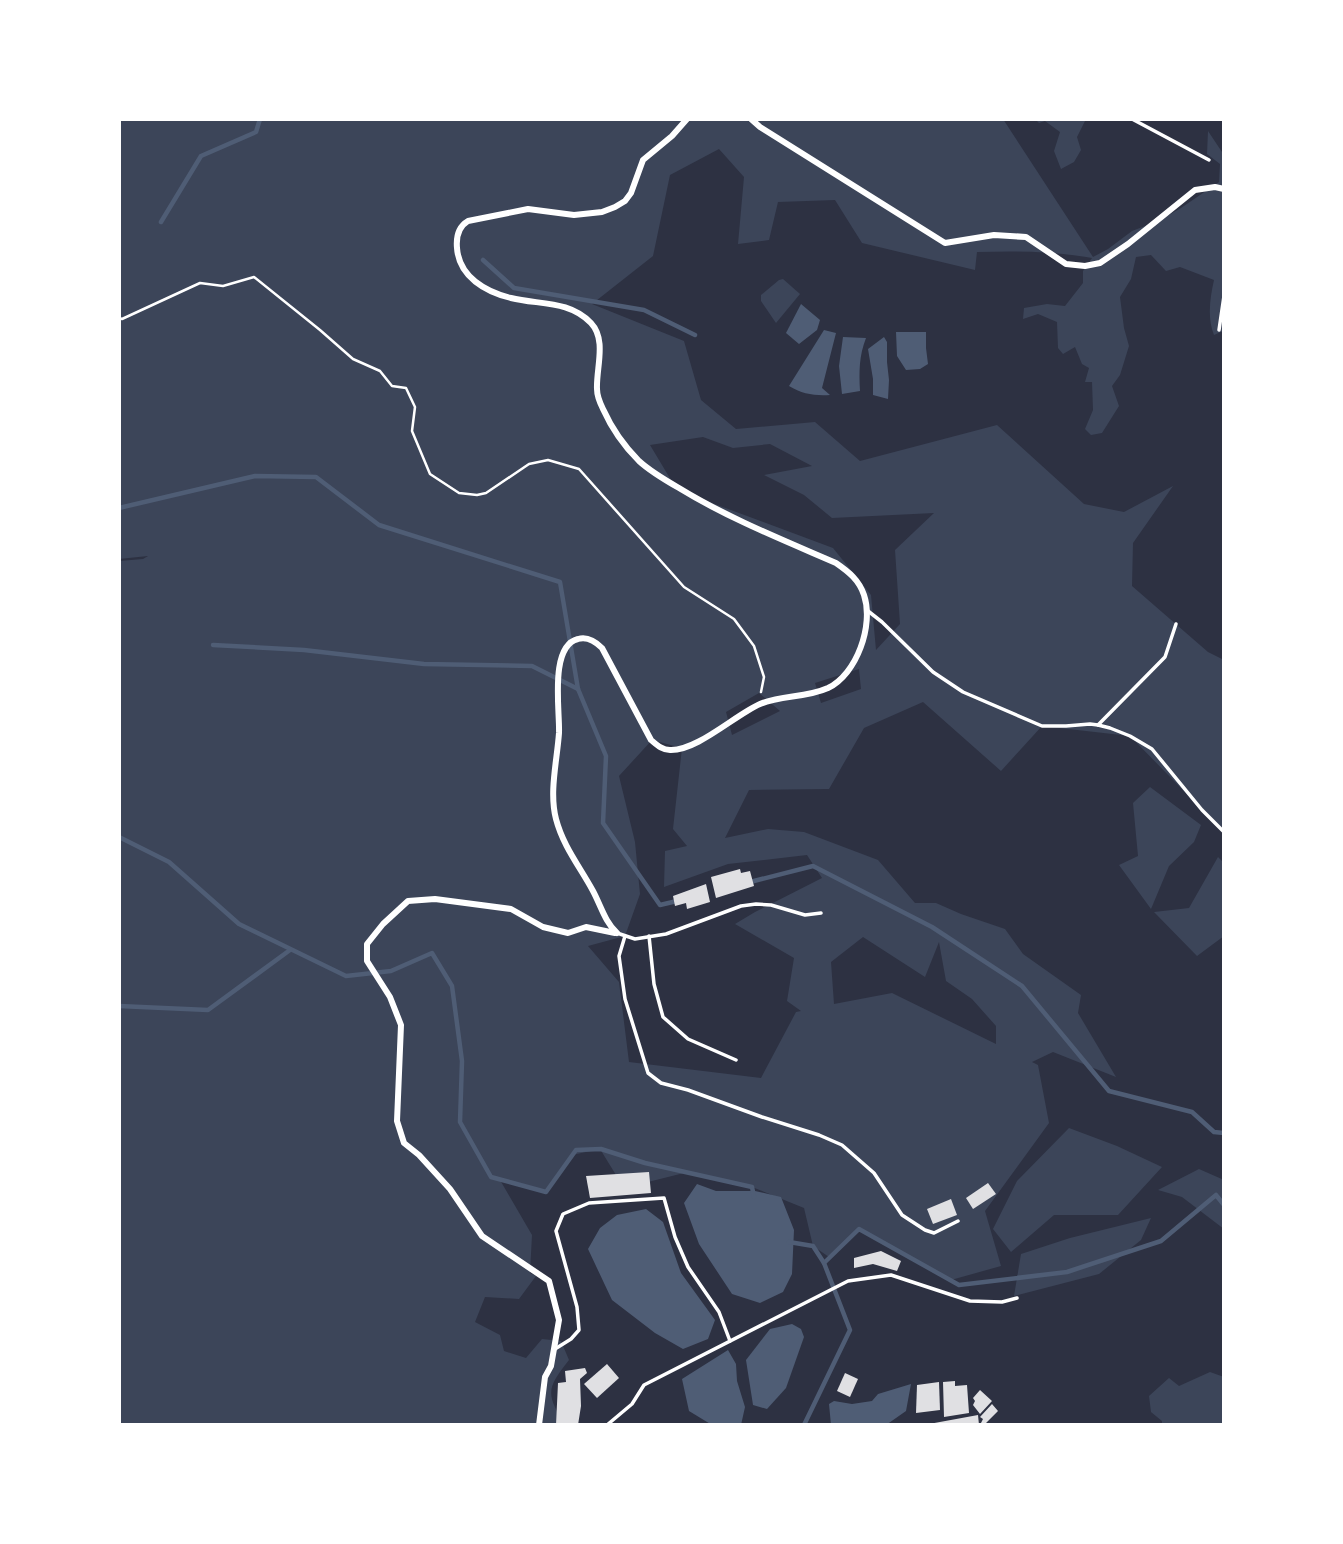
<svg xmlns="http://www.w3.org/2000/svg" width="1343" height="1544" viewBox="0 0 1343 1544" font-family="'Crimson Pro',serif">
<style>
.green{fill:#3c4559;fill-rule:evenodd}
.water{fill:#4f5d75}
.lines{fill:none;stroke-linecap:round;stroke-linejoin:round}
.stream{stroke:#4f5d75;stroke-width:4.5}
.building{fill:#e0e0e3}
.path{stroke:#fff;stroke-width:2.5}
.service{stroke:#fff;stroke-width:3.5}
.minor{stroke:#fff;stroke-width:6}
</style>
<rect width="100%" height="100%" fill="#2d3142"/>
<!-- green -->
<g class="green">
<path d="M119,119H1003L1093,257L1108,249L1132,231L1158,221L1181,208L1219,182L1220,164L1207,154L1208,131L1224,155L1223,331L1214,335C1207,318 1210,298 1214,280L1180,267L1166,271L1151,255L1136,257L1131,279L1120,297L1124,328L1129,346L1120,375L1112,386L1119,406L1102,433L1091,435L1085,429L1093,410L1092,382H1085L1089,368L1082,364L1075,347L1063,354L1058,348L1057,322L1038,314L1023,319L1024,308L1047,304L1065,306L1083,283V271L1092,258C1052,251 1017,251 977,252L975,270L862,243L835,200L778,202L769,240L738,244L744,177L719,149L670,175L653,256L592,304L684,341L701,400L736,429L815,422L860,461L997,425L1084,504L1124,512L1173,486L1133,543L1132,586L1208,652L1224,660V829L1222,830L1130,736L1042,726L1001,771L923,702L864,728L829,789L749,790L725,838L768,829L804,832L878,860L915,903H936L961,914L1005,929L1023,954L1081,995L1078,1013L1116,1077L1053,1052L1032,1062L1038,1065L1049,1123L985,1211L1001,1266L951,1280L859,1229L829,1257L813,1246L804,1208L752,1187L688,1172L624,1188L600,1149L572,1155L546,1192L500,1180L532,1235L530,1273L536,1276L519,1299L485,1297L475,1322L500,1335L504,1351L526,1358L542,1339L561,1341L569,1360C546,1389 546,1394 565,1425H119V561L143,559L148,556L119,559ZM703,437L733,448L770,444L812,466L764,475L804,495L832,518L934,513L895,550L900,624L876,650L871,595L833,548L677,490L650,445ZM859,669L861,689L821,703L815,683ZM759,693L780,711L732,735L726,712ZM652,740L682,748L673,829L687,846L665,851L664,887L728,864L807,855L822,878L755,912L735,924L794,958L787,1001L801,1011L796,1012L761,1078L629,1062L619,982L588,946L625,936L640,894L635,842L619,776ZM863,937L925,977L939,942L946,981L972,999L996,1026V1044L892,993L834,1004L831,962Z"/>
<polygon points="1035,119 1086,119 1077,137 1081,150 1074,162 1061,169 1054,151 1060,132 1045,121 1039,123"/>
<polygon points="783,279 800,294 776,323 761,301 761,295 779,280"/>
<polygon points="1150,787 1201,825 1194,842 1169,866 1151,909 1119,865 1138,856 1133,803"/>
<polygon points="1218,857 1224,863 1224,936 1197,956 1154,912 1189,908"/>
<polygon points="1069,1128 1117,1146 1162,1167 1118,1215 1054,1215 1011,1252 993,1229 1017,1181"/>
<polygon points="1199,1169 1224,1180 1224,1229 1182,1197 1158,1190"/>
<polygon points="1151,1218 1141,1240 1099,1274 1014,1296 1021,1254 1070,1238"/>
<polygon points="1210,1372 1224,1377 1224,1425 1162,1425 1162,1421 1151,1412 1149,1396 1169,1378 1179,1386"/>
</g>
<!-- water -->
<g class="water">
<polygon points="801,304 820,320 817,330 799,344 786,333"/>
<path d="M824,330L836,333L822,388L830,395C815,396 802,394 789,386Z"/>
<polygon points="896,332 926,332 926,348 928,364 920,369 906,370 897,356"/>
<path d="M843,337L866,338C859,356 859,371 860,391L842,394L839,366Z"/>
<polygon points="884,337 887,342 887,362 889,380 888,399 873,395 873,379 868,349"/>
<polygon points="697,1184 716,1191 755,1191 781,1197 794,1230 792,1274 783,1292 760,1303 732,1294 699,1244 684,1203"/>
<polygon points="646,1209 663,1222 681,1273 715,1320 708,1339 683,1349 655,1333 612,1300 588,1249 600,1228 617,1215"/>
<polygon points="792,1324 801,1329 804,1337 786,1388 767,1409 753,1405 746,1360 770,1329"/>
<polygon points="728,1350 736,1364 737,1381 745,1407 741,1425 712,1425 689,1411 682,1379"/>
<polygon points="911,1384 906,1411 886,1425 831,1425 829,1404 834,1401 852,1404 872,1401 878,1394"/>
</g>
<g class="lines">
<!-- stream -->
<g class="stream">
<polyline points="161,222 201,156 256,132 260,119"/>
<polyline points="483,260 514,288 644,310 695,335"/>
<polyline points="119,508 255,476 316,477 379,525 560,582 578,689 606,756 603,823 660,905 677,901"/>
<polyline points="213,645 304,650 424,664 532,666 578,689"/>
<polyline points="119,837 169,862 239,924 346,976 391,971 432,953 452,986 462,1061 460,1122 491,1177 546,1192 576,1150 601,1149 645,1163 752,1187 754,1197"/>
<polyline points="750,882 813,866 932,927 1022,986 1109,1091 1192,1112 1214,1132 1224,1133"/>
<polyline points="119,1006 208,1010 290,950"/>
<polyline points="789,1242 813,1246 824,1263"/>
<polyline points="804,1425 850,1330 824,1263 859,1229 959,1285 1067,1272 1161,1241 1216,1195 1224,1205"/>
</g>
</g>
<!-- building -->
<g class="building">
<polygon points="740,869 741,873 750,871 754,886 716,898 711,877"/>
<polygon points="706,884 710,902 687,909 686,903 675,906 673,896"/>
<polygon points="649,1172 651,1193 590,1198 586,1176"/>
<polygon points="988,1183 996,1194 973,1209 966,1198"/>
<polygon points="951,1199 957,1215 933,1224 927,1209"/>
<polygon points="881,1251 901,1261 897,1271 873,1264 854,1268 854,1258"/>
<polygon points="607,1364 619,1378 597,1398 584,1384"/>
<polygon points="585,1368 587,1373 580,1379 581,1406 578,1425 556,1425 558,1383 566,1382 565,1371"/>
<polygon points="845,1373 858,1379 850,1397 837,1391"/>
<polygon points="955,1381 955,1386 967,1385 969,1413 944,1417 943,1382"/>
<polygon points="939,1382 940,1410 916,1413 917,1385"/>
<polygon points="980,1390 992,1401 980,1414 973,1405 975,1401 973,1398"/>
<polygon points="992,1404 998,1411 984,1425 981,1423 983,1419 980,1417"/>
<polygon points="978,1415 979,1425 929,1425 929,1424"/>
</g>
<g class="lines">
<!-- path -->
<polyline class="path" points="119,318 122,319 200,283 223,286 254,277 320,330 353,359 380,371 392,386 406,388 415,407 412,431 430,474 459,493 477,495 486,493 529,464 548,460 579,469 684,587 734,619 754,646 764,677 761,692"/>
<!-- service -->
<g class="service">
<polyline points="1132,119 1209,160"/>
<polyline points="1219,330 1224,296"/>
<polyline points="868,611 882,622 933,672 963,692 1042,726 1066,726 1090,724 1098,725 1110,728 1130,736 1152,749 1202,810 1224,832"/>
<polyline points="1098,725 1165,657 1176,624"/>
<polyline points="617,933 635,939 666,934 741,906 756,904 771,905 805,915 821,913"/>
<polyline points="625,936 619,956 625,999 648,1073 661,1083 688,1090 762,1117 819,1135 842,1145 874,1173 902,1215 925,1230 934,1233 958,1221"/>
<polyline points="649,936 654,984 663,1017 688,1039 736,1060"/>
<polyline points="555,1349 571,1339 579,1330 577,1307 556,1231 563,1214 589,1203 664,1198 675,1237 688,1267 719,1312 730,1341"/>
<polyline points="607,1425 632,1404 644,1385 848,1281 891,1275 970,1301 1002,1302 1017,1298"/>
</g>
<!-- minor -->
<g class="minor">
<polyline points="751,119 760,127 945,243 994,235 1026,237 1066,264 1085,266 1100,263 1128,244 1195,190 1215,187 1224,189"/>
<path d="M617,933C605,922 601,906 593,891C580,867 563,846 556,819C549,792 557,761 559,733C560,711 549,646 578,639C588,636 596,642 602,648L651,740C657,745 662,750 670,750C697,751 735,715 760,704C781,695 806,698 828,688C857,674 874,625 864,595C859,580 849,572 836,563C783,540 728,518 679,488C665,480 651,472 639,461C624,446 612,429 603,409C600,403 597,396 597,389C596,368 607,340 591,323C569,300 539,305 511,298C486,292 459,277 457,248C456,237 458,227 468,221L528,209L574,215L602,212L615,207L625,201L631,193L643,160L672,136L687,119"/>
<polyline points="539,1425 545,1377 551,1366 559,1320 549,1281 482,1236 450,1189 419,1155 404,1143 397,1121 401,1025 390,997 367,961 367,944 383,924 408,901 435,899 511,909 543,927 568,933 586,927 615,933"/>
</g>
</g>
<!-- border -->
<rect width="1343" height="1544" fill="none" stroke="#ffffff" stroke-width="242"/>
</svg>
